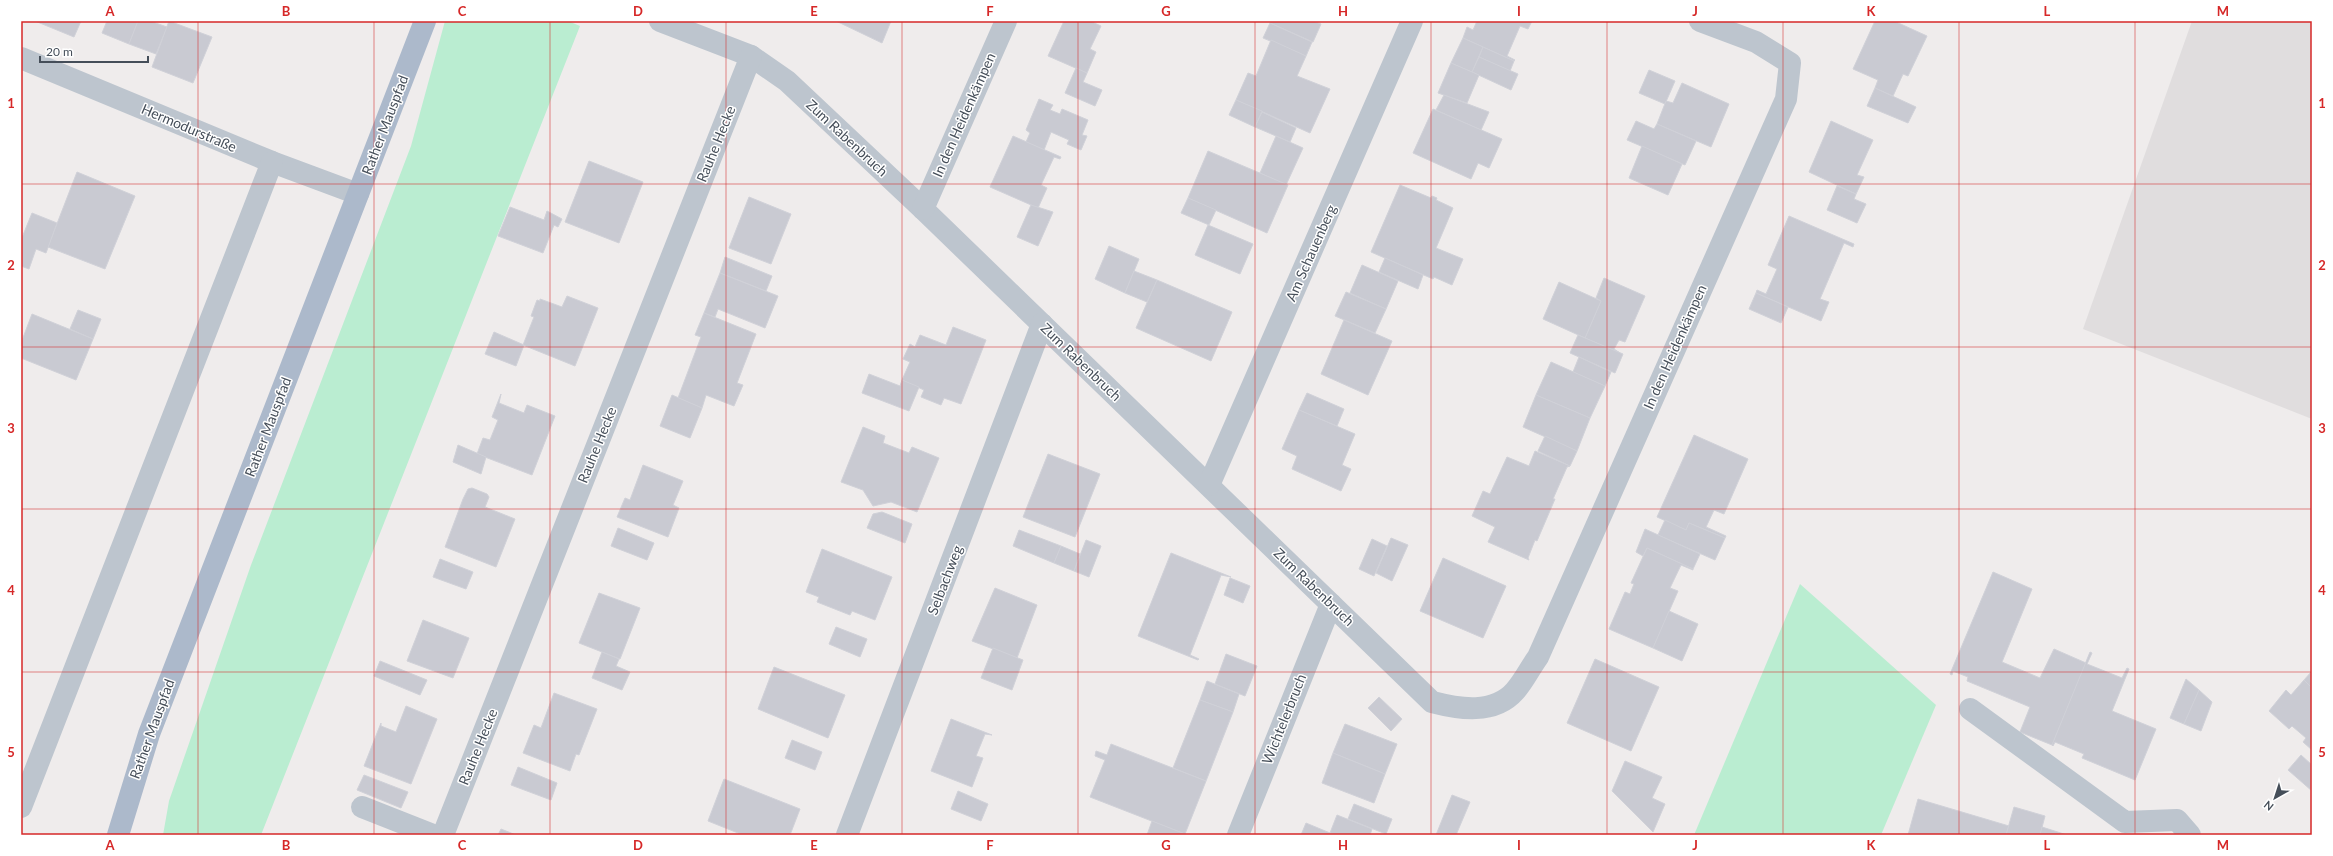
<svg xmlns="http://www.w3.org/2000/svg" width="2333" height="856" viewBox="0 0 2333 856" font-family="Lato,sans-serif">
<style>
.education{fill:#e0ddde}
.green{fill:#baedd1}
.building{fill:#c9cad2;stroke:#d0d1d8}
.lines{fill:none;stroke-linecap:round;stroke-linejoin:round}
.minor{stroke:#bdc5ce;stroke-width:22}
.major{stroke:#acb9cb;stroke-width:22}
.grid{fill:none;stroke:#d62828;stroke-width:1;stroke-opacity:0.55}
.labels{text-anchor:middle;stroke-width:3;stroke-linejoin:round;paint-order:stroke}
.street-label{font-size:14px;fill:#454e59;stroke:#fff}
.neatline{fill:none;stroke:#d62828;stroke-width:1.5}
.grid-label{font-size:13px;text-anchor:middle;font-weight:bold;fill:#d62828}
</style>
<rect width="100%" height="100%" fill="#efecec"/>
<!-- education -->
<polygon class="education" points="2192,21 2312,21 2312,419 2083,329"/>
<!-- green -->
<g class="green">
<polygon points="445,21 568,21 580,26 261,835 163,835 169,801 251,565 411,146"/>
<polygon points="1800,584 1936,705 1881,835 1694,835"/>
</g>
<!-- building -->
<g class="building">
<polygon points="35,21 81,21 74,37"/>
<polygon points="107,21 138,21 129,44 102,33"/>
<polygon points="138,21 150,21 167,27 156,54 129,44"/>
<polygon points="169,21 212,37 193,83 152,67"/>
<polygon points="836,21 891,21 882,43"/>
<polygon points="1064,21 1090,21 1101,26 1090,49 1096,52 1087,73 1048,56"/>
<polygon points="1271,21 1313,21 1321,24 1313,42 1270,23"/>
<polygon points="1477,21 1532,21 1528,29 1520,26 1507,56 1515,60 1514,61 1463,38 1467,27 1473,30"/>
<polygon points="1875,21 1894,21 1927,36 1908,76 1903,74 1893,96 1875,88 1878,80 1853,69"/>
<polygon points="1270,23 1312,42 1306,56 1263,38"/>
<polygon points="1463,38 1483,47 1472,72 1451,63"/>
<polygon points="1271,40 1306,56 1297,76 1330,89 1310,133 1236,100 1248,73 1256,76"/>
<polygon points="1483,47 1514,61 1510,71 1479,57"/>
<polygon points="1479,57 1518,74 1511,90 1472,72"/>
<polygon points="1451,63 1479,75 1467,103 1438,93"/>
<polygon points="1076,68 1087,73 1083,82 1102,90 1095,106 1065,93"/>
<polygon points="1649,70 1675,81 1665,104 1639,93"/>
<polygon points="1682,83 1729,104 1711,147 1657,124 1666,101 1673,103"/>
<polygon points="1875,88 1916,107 1908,123 1867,106"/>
<polygon points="1444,95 1489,112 1481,130 1436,110"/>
<polygon points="1039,99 1053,105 1050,110 1060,114 1062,109 1088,120 1082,135 1087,136 1081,150 1067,144 1069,140 1051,132 1044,150 1026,142 1030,133 1026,130"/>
<polygon points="1236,100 1262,111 1255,127 1229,115"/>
<polygon points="1433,109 1502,139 1489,168 1478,163 1471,179 1413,153"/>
<polygon points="1262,112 1296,128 1290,142 1255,127"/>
<polygon points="1636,121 1654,129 1657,124 1696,141 1685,165 1627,140"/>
<polygon points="1831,121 1873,140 1857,175 1864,177 1856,194 1809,172"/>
<polygon points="1013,136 1061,157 1060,159 1054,157 1041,185 1047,188 1038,208 990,187"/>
<polygon points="1276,136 1303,148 1286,185 1260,173"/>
<polygon points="1642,146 1682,164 1668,195 1629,178"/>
<polygon points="1208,151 1288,185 1267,233 1188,198"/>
<polygon points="589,161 643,182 619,243 565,222"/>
<polygon points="77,172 135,196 105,269 48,247"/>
<polygon points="1400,185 1431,198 1432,196 1437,198 1436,200 1453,208 1436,248 1463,259 1452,285 1434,277 1433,279 1371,252"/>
<polygon points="1837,186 1856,194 1854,199 1866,204 1857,223 1827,210"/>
<polygon points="749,197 791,214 771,264 729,248"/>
<polygon points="1188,198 1216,210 1209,225 1181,213"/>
<polygon points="1031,205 1053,212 1038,246 1017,237"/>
<polygon points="510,207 544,220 547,211 562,219 558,227 554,225 543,253 498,236"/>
<polygon points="32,213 57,223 46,253 36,249 29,269 21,266 21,240"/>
<polygon points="1789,216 1854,244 1853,247 1844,243 1820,299 1829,302 1821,321 1756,293 1757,290 1766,294 1777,269 1768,265"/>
<polygon points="1208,225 1253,244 1240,274 1195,255"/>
<polygon points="1109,246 1139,259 1125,293 1095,279"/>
<polygon points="725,257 772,276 766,291 720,273"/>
<polygon points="1385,258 1423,275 1418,289 1379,272"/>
<polygon points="1362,265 1398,281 1386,309 1350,293"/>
<polygon points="1134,271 1157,280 1147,302 1125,293"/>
<polygon points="720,273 778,296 765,328 718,309 715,317 704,313"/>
<polygon points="1604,278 1645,296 1625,342 1619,340 1614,349 1620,353 1585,338 1601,301 1596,298"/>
<polygon points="1157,280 1232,312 1211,361 1136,328"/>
<polygon points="1559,282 1601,301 1585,338 1543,319"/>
<polygon points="1346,292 1386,309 1375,333 1335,316"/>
<polygon points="1756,293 1788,307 1781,323 1749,309"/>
<polygon points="567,296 598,308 575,366 523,345 534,317 531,316 537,300 540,301 540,299 562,307"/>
<polygon points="78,310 101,319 93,339 70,329"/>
<polygon points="704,313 756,334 737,383 743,385 734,406 706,395 702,408 678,398 701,337 695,335"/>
<polygon points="32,314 93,339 76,380 21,358 21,343"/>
<polygon points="1344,320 1392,341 1368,395 1321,374"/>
<polygon points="953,327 986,340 961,404 944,398 941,405 921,397 924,390 902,380 910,362 903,359 910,344 915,347 920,335 946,345"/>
<polygon points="494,332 524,345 516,366 485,354"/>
<polygon points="1578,335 1623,354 1615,373 1570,353"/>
<polygon points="1579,357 1611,372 1605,386 1573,372"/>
<polygon points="1551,362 1605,386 1590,418 1536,395"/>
<polygon points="869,374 900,386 902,380 919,387 909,411 862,393"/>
<polygon points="1307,393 1344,409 1337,426 1299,410"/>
<polygon points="501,394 499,403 524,413 527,405 555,416 532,475 477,454 483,438 490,440 498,420 492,417"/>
<polygon points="672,395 702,408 690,438 660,426"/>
<polygon points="1536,395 1590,418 1577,451 1523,427"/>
<polygon points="1299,410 1355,434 1342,465 1351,469 1341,491 1292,469 1297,456 1282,449"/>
<polygon points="863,427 885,436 883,443 909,453 912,447 939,458 917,512 891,502 873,506 863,490 841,482"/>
<polygon points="1694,435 1748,459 1724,514 1714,510 1706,527 1726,536 1725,538 1689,523 1686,530 1657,517"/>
<polygon points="1545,436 1577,451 1570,466 1538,451"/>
<polygon points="458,445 486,457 481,474 453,462"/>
<polygon points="1535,451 1570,466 1567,467 1553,499 1555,499 1537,541 1535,540 1528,558 1529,560 1488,542 1495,527 1472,516 1483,491 1490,494 1507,457 1529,466"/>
<polygon points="1048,454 1100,474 1075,537 1023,517"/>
<polygon points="643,465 683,481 673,505 679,508 668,537 617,517 625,498 630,500"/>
<polygon points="472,488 487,494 489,497 485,507 515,519 496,567 445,547 463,499 468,489"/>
<polygon points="882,512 912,524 905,543 867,528 873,514"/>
<polygon points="1665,520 1686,530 1689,523 1725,538 1715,560 1658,535"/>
<polygon points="618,528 654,543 647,560 611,546"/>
<polygon points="1645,529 1700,554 1693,569 1647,548 1643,556 1636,552"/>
<polygon points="1019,530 1061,546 1054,563 1013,546"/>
<polygon points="1391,538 1408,545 1392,581 1376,573"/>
<polygon points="1372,539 1387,546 1374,576 1359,569"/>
<polygon points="1086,540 1101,546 1089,577 1074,571"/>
<polygon points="1061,546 1080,554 1074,571 1054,563"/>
<polygon points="1647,548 1693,569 1693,570 1681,565 1670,588 1678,591 1653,648 1609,629 1625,592 1630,594 1634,584 1631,583"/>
<polygon points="822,549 892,577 875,620 852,611 850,615 817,602 819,597 806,592"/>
<polygon points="1171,553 1231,577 1221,575 1190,655 1199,659 1198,660 1138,636"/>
<polygon points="1443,558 1506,586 1483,638 1420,611"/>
<polygon points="440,559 473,572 466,589 433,577"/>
<polygon points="1993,572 2032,589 2002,662 2040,678 2054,649 2086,663 2052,745 2020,732 2030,707 1967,681 1968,677 1953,671 1952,675 1950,674"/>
<polygon points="1230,578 1250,586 1243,603 1224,595"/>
<polygon points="995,588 1037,605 1017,658 972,641"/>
<polygon points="599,593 640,608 620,659 579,643"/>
<polygon points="1669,611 1698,624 1682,661 1653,648"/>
<polygon points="423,620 469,638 453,678 407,661"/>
<polygon points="836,627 867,639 860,657 829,644"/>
<polygon points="993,648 1023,660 1012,690 981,678"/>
<polygon points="602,652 619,659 616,666 630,672 622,690 592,678"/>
<polygon points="2090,652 2092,653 2087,664 2122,678 2127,668 2129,669 2112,711 2156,729 2135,780 2082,758 2084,754 2055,742 2053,746 2052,745"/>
<polygon points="1226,654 1257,666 1245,696 1215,684"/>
<polygon points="1595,659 1659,687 1631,751 1567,723"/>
<polygon points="380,661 427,680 420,695 374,676"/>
<polygon points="774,667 845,695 828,738 758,709"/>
<polygon points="2312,671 2312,688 2304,680"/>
<polygon points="2186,679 2199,690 2184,724 2170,718"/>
<polygon points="2304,680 2312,688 2312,750 2303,742 2306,738 2292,726 2289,729 2269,711 2286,690 2291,695"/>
<polygon points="1207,681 1239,694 1233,712 1200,700"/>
<polygon points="2199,690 2212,702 2201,731 2184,724"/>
<polygon points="554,693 597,709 579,755 576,754 570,771 523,753 534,725 541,728"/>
<polygon points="1379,697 1402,719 1391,731 1368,708"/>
<polygon points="1200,700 1233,712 1206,781 1173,768"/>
<polygon points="406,706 437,719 411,784 364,766 381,723 381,726 396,732"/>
<polygon points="951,719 992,735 985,734 976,756 983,758 972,787 931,771"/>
<polygon points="1345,724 1397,744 1385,774 1333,753"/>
<polygon points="792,740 822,752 815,770 785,758"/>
<polygon points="1111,744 1206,781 1185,834 1090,797 1105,760 1095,756 1096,751 1107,755"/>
<polygon points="1333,753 1385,774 1374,803 1322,783"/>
<polygon points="2301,755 2312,765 2312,791 2288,770"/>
<polygon points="1625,761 1662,777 1652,798 1665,804 1653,832 1612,791"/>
<polygon points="518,767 557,783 551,800 511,785"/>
<polygon points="364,775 408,792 401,808 357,790"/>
<polygon points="724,779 800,809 790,835 743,835 708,821"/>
<polygon points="958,791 988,804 981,821 951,809"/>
<polygon points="1452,795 1470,802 1456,835 1436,835"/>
<polygon points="1918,799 2009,826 2006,835 1908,835"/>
<polygon points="1354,804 1392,819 1386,834 1348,819"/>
<polygon points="2014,807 2045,816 2040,835 2006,835"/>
<polygon points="1337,815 1372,829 1370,835 1335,835 1330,833"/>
<polygon points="1152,821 1185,834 1184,835 1147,835"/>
<polygon points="1306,823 1330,833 1335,835 1301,835"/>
<polygon points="2042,827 2067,835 2040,835"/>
<polygon points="501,829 516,835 498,835"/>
</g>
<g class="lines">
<!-- minor -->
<g class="minor">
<path d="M660,21L751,56L787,81L923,209L1432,702C1459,709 1494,715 1515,691C1524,681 1530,668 1538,657L1786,99L1790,63L1756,42L1700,21"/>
<polyline points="21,58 272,162 358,194"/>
<polyline points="923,209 1006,21"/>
<polyline points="1209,485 1412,21"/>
<polyline points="1970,709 2125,822 2177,820 2190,835"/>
<polyline points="21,807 272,162"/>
<polyline points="362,807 433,835"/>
<polyline points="443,835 751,56"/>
<polyline points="847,835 1042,324"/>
<polyline points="1238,835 1331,604"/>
</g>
<!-- major -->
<polyline class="major" points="118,835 149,734 425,21"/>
</g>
<!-- grid -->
<path class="grid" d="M198,21V835M374,21V835M550,21V835M726,21V835M902,21V835M1078,21V835M1255,21V835M1431,21V835M1607,21V835M1783,21V835M1959,21V835M2135,21V835M21,184H2312M21,347H2312M21,509H2312M21,672H2312"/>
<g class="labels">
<!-- street labels -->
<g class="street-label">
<text transform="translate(964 115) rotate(-66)" y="5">In den Heidenkämpen</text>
<text transform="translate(385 125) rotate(-69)" y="5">Rather Mauspfad</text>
<text transform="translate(189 128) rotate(23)" y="5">Hermodurstraße</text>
<text transform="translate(847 138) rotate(43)" y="5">Zum Rabenbruch</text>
<text transform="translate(716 144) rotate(-68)" y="5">Rauhe Hecke</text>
<text transform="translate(1311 253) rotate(-66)" y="5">Am Schauenberg</text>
<text transform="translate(1675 347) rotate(-66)" y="5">In den Heidenkämpen</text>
<text transform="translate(1081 362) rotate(44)" y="5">Zum Rabenbruch</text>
<text transform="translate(268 427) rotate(-69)" y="5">Rather Mauspfad</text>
<text transform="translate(597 445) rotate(-68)" y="5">Rauhe Hecke</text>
<text transform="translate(945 580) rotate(-69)" y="5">Selbachweg</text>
<text transform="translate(1314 587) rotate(44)" y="5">Zum Rabenbruch</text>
<text transform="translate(1284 719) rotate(-68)" y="5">Wichtelerbruch</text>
<text transform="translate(152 729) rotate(-70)" y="5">Rather Mauspfad</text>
<text transform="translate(478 747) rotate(-68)" y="5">Rauhe Hecke</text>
</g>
</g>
<!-- border -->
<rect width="2333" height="856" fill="none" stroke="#ffffff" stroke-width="44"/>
<!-- north arrow -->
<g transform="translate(2275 798) rotate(219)" stroke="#ffffff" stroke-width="3" paint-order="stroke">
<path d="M0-3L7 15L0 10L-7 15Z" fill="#454e59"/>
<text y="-6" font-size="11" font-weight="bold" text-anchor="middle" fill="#454e59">N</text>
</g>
<!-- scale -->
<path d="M40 56v6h108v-6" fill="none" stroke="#454e59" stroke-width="2"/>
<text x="46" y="56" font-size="12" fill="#454e59" stroke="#ffffff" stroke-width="3" paint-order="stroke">20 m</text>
<rect x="22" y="22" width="2289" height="812" class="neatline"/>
<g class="grid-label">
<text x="110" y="16">A</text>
<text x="286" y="16">B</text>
<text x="462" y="16">C</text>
<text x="638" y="16">D</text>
<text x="814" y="16">E</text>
<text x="990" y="16">F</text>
<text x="1166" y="16">G</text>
<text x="1343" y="16">H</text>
<text x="1519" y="16">I</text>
<text x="1695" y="16">J</text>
<text x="1871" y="16">K</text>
<text x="2047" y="16">L</text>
<text x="2223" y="16">M</text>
<text x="11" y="108">1</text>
<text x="2322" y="108">1</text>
<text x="11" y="270">2</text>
<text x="2322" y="270">2</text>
<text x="11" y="433">3</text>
<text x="2322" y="433">3</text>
<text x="11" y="595">4</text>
<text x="2322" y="595">4</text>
<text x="11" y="757">5</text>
<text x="2322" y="757">5</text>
<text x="110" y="850">A</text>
<text x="286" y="850">B</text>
<text x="462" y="850">C</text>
<text x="638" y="850">D</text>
<text x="814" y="850">E</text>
<text x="990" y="850">F</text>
<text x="1166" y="850">G</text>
<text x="1343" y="850">H</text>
<text x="1519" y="850">I</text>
<text x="1695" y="850">J</text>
<text x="1871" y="850">K</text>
<text x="2047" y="850">L</text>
<text x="2223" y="850">M</text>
</g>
</svg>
